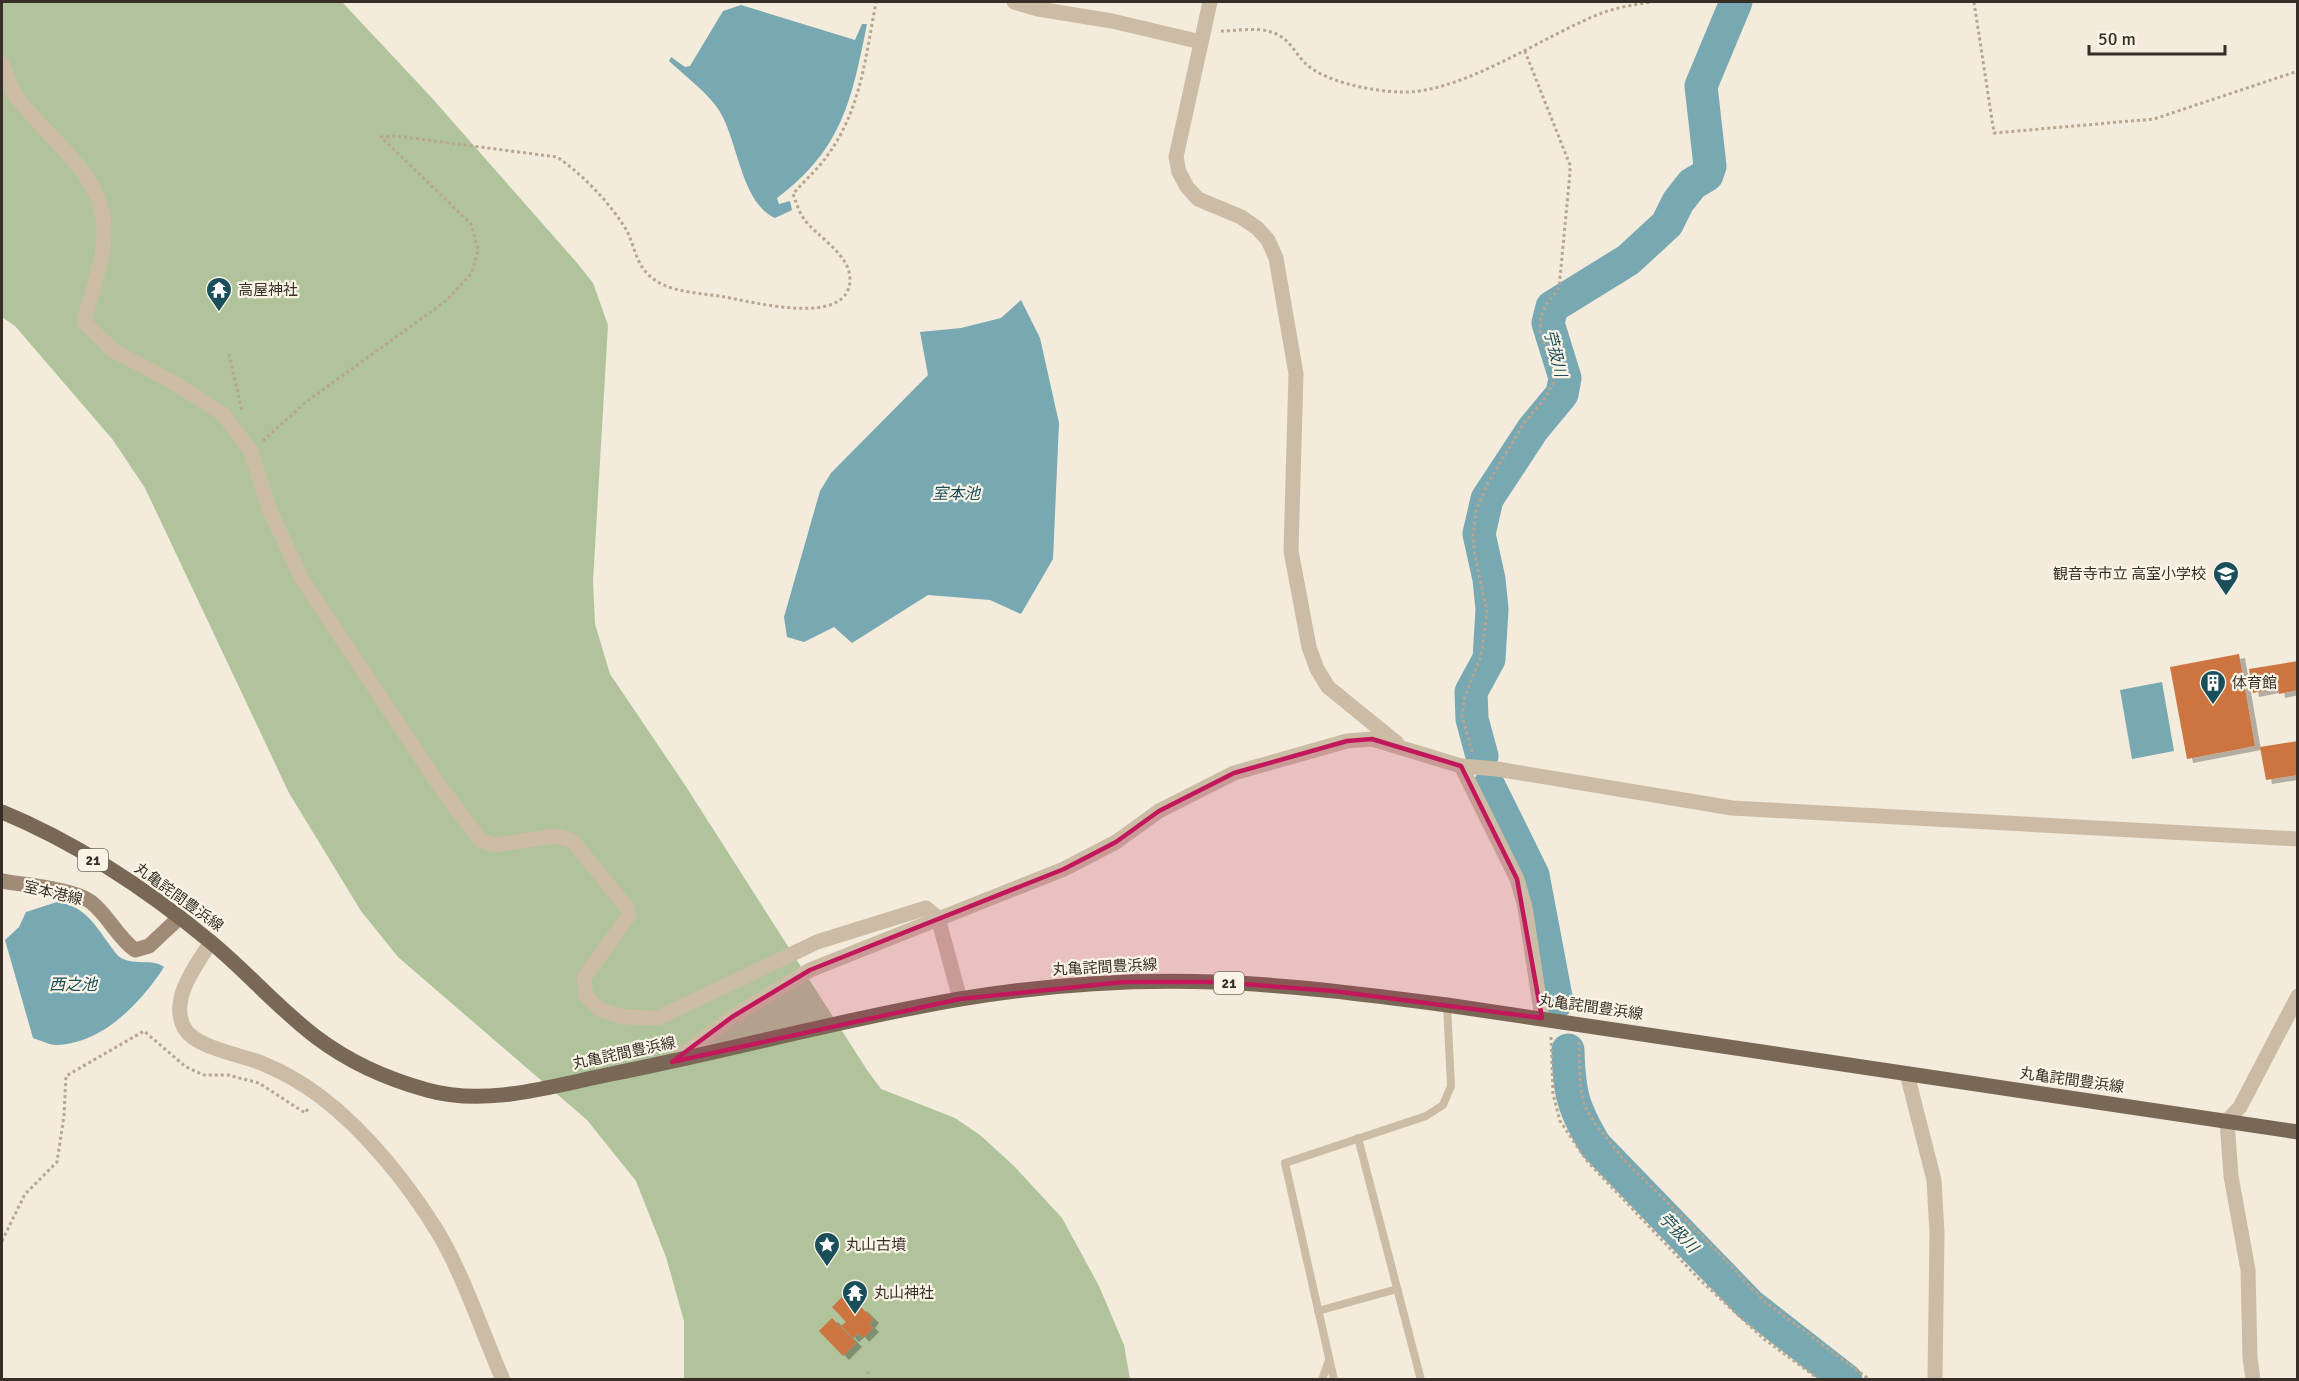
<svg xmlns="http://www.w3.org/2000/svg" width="2299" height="1381" viewBox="0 0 2299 1381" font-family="Signika,'Noto Sans JP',sans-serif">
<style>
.green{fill:#b0c39a}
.water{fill:#78a8b2}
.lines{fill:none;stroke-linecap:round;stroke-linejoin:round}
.river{stroke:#78a8b2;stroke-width:33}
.building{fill:#cc7440;filter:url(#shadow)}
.path{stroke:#b8a690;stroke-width:3;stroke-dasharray:3 3;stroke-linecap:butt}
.service{stroke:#ccbca6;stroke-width:8}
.minor{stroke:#ccbca6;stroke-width:15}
.tertiary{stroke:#ccbca6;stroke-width:15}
.secondary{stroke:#a08b77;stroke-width:15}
.primary{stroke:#7a6857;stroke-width:15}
.marked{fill:#c2185b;fill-opacity:0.2;stroke:#c2185b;stroke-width:4.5;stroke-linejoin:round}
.labels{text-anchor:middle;stroke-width:4.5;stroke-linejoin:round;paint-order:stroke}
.shield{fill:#faf4e7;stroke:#726a61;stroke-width:1.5}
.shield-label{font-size:14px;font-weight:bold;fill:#372f27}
.poi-label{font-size:15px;fill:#372f27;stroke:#faf4e7;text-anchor:start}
.street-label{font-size:15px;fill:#372f27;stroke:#faf4e7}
.water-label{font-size:16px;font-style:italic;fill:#1b4e5b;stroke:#faf4e7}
</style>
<defs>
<filter id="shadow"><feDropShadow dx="6" dy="4" stdDeviation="0" flood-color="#0004"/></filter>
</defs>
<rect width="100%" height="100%" fill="#f3ebdb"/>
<!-- green -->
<polygon class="green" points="2,2 342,2 431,97 578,264 593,283 608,325 593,581 595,624 610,674 683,782 867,1070 881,1089 955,1118 980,1135 1014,1166 1062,1218 1099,1286 1124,1345 1130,1379 684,1379 684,1321 666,1257 636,1181 587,1120 398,957 361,911 289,793 145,488 113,440 15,326 2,317"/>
<!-- water -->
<g class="water">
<path d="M741,5L855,40L862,24H867C852,99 842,150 777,198L779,204L790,201L792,210L775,218C739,202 738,134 716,106C703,89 684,75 669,61L671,57L685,67L690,66L723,11Z"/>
<polygon points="1021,300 1040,338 1059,423 1053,559 1021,614 990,600 928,595 852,643 834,627 804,642 787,637 784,617 820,491 831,473 928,375 920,332 961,328 1001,318"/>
<polygon points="2162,682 2174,751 2132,759 2120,690"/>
<path d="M57,902C84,906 93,922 109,944C113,949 116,955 121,958C136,966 152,958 164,967C141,1003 102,1044 56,1045C49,1045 40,1040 33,1038L5,940L19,927L26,912Z"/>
</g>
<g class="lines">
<!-- river -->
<g class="river">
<polyline points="1482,756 1472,719 1471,692 1489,659 1492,609 1489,579 1479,534 1487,499 1533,429 1562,394 1565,378 1548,323 1552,307 1628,260 1667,224 1678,202 1692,184 1707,175 1710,166 1701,86 1736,2"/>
<polyline points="1489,786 1533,875 1557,1002"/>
<path d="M1568,1050C1569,1093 1573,1108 1595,1145L1750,1305L1846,1380"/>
</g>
</g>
<!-- building -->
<g class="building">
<polygon points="2239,654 2255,746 2187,759 2170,667"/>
<polygon points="2298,661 2298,690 2279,694 2278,688 2253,693 2249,669"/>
<polygon points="2298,741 2298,775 2266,780 2260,747"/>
<polygon points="842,1297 857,1312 861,1307 873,1319 869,1324 873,1328 863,1338 859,1333 853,1338 841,1326 846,1322 832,1307"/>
<polygon points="832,1318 856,1343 843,1356 819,1331"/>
</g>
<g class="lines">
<!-- path -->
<g class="path">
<polyline points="1974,2 1994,133 2154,119 2298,71"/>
<path d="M1221,31C1236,31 1257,27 1271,32C1288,37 1293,50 1304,62C1323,82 1372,91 1399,92C1461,95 1544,35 1602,13C1617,7 1635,5 1651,2"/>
<polyline points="229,354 242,411"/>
<path d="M263,441L306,402L447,300L472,273L478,250L471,224L381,137L396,136L557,157C582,174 607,200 624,226C635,243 634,263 651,277C669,293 703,293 725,297C753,302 850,328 850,279C850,254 817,237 804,219C799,212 796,202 793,194C804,181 818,169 827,156C861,110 866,55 876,2"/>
<polyline points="1472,752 1462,715 1465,696 1481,656 1487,612 1475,556 1473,536 1476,511 1488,483 1524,423 1546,397 1553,384 1554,372 1540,330 1541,316 1546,305 1559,288 1570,173 1570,165 1524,49"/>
<polyline points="1551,1037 1553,1094 1560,1121 1587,1161 1699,1279 1764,1339 1820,1380"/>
<polyline points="1579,1042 1580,1083 1584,1105 1596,1125 1625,1161 1706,1240 1764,1301 1870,1380"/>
<polyline points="2,1241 25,1194 57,1162 64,1116 66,1076 144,1031 186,1067 204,1075 228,1075 259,1083 305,1113 308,1109"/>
<polyline points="867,1380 868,1371"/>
</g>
<!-- service -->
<g class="service">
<polyline points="1358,1138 1421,1380"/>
<polyline points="1318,1311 1397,1289"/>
<polyline points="1322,1380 1329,1360"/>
<polyline points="1334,1380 1285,1163 1426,1116 1443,1105 1451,1086 1447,1005"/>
</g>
<!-- minor -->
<g class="minor">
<polyline points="1014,2 1038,9 1112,21 1201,42"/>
<polyline points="1210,2 1176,157 1179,172 1187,187 1198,199 1241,217 1257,228 1268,240 1276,258 1296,374 1291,551 1309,647 1317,669 1328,687 1397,743"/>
<path d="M2,63C6,73 10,87 16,96C46,138 102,171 104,228C105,259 91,292 84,322L114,351L176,384L223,414L251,451L270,511L302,579L439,785L480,840L494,845L557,836L573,841L628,909L629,915L584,978L586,996L599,1009L623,1017L658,1018L817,942L926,908L938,918L960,999"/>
<polyline points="1461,766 1517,879 1525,907 1542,1018"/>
<polyline points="672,1062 732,1017 810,970 1064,869 1116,842 1159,811 1234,773 1347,741 1372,739 1461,766 1497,769 1732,808 2298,839"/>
<polyline points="1907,1074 1934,1180 1937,1233 1935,1380"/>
<polyline points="2253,1380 2250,1357 2248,1270 2231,1176 2227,1121 2240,1107 2298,996"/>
</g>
<!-- tertiary -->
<path class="tertiary" d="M211,942C196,965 168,1001 185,1029C197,1049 245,1055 266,1065C285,1073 305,1085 321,1097C367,1132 409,1185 439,1234C465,1279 482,1332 503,1380"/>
<!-- secondary -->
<path class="secondary" d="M2,881C24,885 74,889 91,902C108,915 117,937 135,950L149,946L180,917"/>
<!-- primary -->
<path class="primary" d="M2,812C77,843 149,891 212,943C248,973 279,1009 316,1037C349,1062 387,1079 427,1090C487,1107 552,1086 611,1074C728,1051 843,1019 960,999C1044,985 1130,979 1215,982C1293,985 1370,995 1447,1005L2298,1132"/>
</g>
<!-- marked area -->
<path class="marked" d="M1372,739L1461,766L1517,879L1542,1018L1333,991L1216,982H1124L960,999L672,1062L732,1017L810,970L1064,869L1116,842L1159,811L1234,773L1347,741Z"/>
<!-- icons -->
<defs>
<symbol id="temple-pin" viewBox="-11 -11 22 30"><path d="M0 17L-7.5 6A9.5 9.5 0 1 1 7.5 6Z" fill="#1b4e5b" stroke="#faf4e7"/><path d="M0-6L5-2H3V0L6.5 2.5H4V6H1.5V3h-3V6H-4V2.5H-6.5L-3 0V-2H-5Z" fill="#fff"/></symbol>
<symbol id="school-pin" viewBox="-11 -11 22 30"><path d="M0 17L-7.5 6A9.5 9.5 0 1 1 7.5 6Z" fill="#1b4e5b" stroke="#faf4e7"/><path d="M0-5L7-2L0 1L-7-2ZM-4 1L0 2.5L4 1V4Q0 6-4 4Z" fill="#fff"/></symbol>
<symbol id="building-pin" viewBox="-11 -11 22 30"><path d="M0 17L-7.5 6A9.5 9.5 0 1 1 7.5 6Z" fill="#1b4e5b" stroke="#faf4e7"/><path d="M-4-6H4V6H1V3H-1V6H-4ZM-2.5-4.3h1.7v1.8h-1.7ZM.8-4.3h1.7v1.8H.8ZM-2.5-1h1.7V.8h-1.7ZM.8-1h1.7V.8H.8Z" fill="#fff"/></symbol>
<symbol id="sight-pin" viewBox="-11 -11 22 30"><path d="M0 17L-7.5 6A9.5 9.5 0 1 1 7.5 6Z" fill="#1b4e5b" stroke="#faf4e7"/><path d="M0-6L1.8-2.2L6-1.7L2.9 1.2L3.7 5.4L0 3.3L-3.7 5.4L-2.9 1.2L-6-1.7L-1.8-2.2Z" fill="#fff"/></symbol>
</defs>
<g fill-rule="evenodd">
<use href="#temple-pin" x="204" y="275" width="30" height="40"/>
<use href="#school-pin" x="2211" y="559" width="30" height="40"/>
<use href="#building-pin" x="2198" y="668" width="30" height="40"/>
<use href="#sight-pin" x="812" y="1230" width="30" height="40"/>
<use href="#temple-pin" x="840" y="1278" width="30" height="40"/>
</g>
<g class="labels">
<!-- shield labels -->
<g class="shield">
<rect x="78" y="849" width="30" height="22" rx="4.5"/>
<rect x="1214" y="972" width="30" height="22" rx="4.5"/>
</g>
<g class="shield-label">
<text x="93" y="865">21</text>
<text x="1229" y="988">21</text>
</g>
<!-- poi labels -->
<g class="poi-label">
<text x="238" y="295">高屋神社</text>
<text x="2206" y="579" text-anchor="end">観音寺市立 高室小学校</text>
<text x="2232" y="688">体育館</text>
<text x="846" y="1250">丸山古墳</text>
<text x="874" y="1298">丸山神社</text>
</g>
<!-- street labels -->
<g class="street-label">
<text transform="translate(53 893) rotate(13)" y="5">室本港線</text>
<text transform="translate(179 897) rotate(36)" y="5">丸亀詫間豊浜線</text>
<text transform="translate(1105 967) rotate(-3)" y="5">丸亀詫間豊浜線</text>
<text transform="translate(1591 1007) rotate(8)" y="5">丸亀詫間豊浜線</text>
<text transform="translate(624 1053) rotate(-12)" y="5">丸亀詫間豊浜線</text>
<text transform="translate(2072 1080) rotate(8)" y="5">丸亀詫間豊浜線</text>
</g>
<!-- water labels -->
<g class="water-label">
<text transform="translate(1556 353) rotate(76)" y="6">苧扱川</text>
<text x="956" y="499">室本池</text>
<text x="73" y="990">西之池</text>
<text transform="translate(1679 1232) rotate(46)" y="6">苧扱川</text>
</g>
</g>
<!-- border -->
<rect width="2299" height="1381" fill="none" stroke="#372f27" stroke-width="6"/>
<!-- scale -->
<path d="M2089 45v9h136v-9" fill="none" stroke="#372f27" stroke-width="3"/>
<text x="2098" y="45" font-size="18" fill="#372f27" stroke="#faf4e7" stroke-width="4.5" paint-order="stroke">50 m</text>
</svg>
